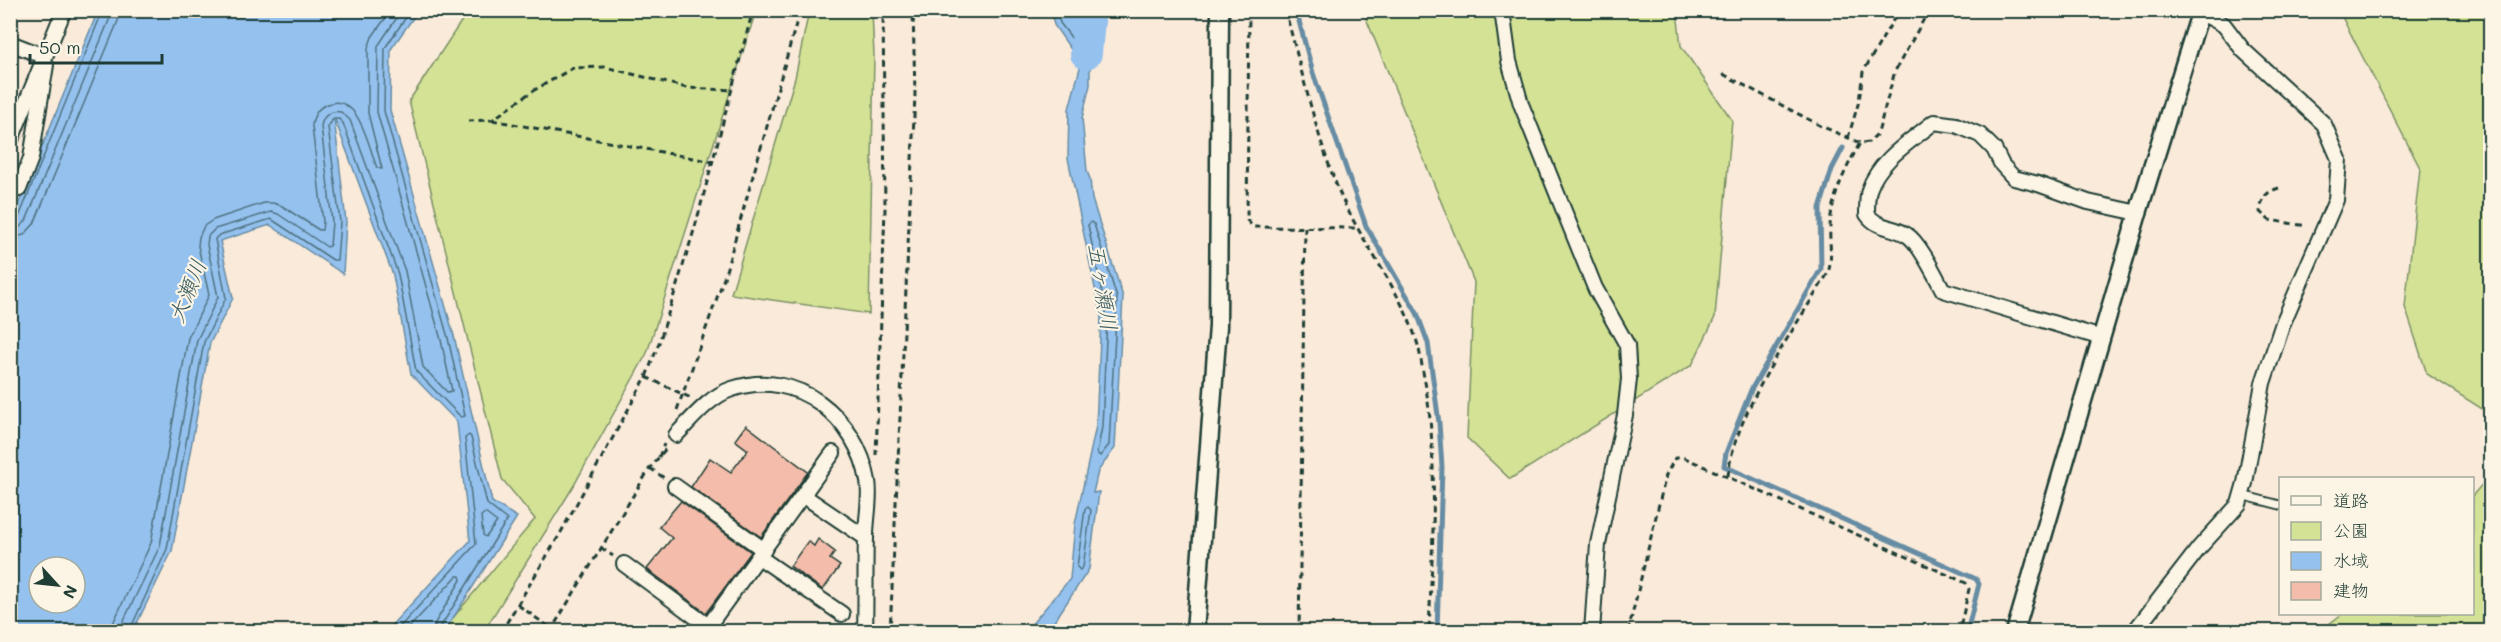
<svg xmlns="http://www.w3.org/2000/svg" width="2501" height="642" viewBox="0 0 2501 642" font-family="Mali,'Klee One',sans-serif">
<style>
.green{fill:#d4e296;stroke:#7a9065;stroke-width:1.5}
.water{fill:#95c1ef;stroke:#668ca4;stroke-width:1.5;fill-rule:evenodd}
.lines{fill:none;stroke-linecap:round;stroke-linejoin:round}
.shore{stroke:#4e727f;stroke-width:1.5}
.stream{stroke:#668ca4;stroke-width:5}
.river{stroke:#95c1ef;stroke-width:32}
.building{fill:#f4bcaa;stroke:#1f3d34;stroke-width:1.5}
.service-casing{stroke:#1f3d34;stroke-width:11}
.minor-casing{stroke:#1f3d34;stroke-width:18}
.tertiary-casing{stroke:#1f3d34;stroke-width:21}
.path{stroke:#1f3d34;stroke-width:3;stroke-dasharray:6 4.5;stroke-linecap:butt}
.service{stroke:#fcf5e5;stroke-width:7}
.minor{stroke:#fcf5e5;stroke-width:14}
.tertiary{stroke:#fcf5e5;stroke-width:16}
.labels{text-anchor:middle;stroke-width:4.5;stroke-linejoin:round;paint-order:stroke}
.water-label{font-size:22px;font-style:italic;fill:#3c5e63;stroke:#fcf5e5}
</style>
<rect width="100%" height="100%" fill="#faead9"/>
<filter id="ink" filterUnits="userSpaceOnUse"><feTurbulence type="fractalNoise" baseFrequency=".0167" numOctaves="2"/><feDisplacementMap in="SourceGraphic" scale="12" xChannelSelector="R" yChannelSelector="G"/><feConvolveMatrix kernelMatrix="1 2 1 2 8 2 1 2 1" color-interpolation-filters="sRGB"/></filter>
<g filter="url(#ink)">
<!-- green -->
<g class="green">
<polygon points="468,11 756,11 647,353 573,487 484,631 442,631 535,519 502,479 409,101"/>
<polygon points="809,11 872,11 874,56 869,314 731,294 795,78"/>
<polygon points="1363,11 1677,11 1681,46 1732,120 1715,317 1692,365 1510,479 1467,438 1474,282"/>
<polygon points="2339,11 2490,11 2490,414 2427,374 2405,307 2420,168"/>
<polygon points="2490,475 2490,631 2320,631 2342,614 2472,614 2473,495"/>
</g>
<!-- water -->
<g class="water">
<path d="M98,11H418L391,49L390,110L454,336L492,502L517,517L445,631H386L470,541L457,422L411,374L393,275L334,117L346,222L343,274L270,225L220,241L233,298L210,343L172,551L133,631L11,632V222ZM39,567H75V603H39Z"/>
<polygon points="1051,11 1084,11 1090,54 1090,85 1082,118 1087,171 1090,179 1092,199 1123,297 1115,448 1098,471 1093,493 1099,492 1089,569 1048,631 1025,632 1070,579 1075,524 1096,426 1101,317 1068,158 1069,109 1081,64 1054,25"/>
</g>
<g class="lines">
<!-- shore -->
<g class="shore">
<polyline points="1057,10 1060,23 1080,49 1083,46 1079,10"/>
<polyline points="10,221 19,217 103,10"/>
<polygon points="1091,222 1094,224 1117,298 1109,445 1100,456 1097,453 1102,427 1107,317 1088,225"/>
<polyline points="10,229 20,227 26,221 110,18 111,10"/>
<polyline points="10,238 24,235 34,224 118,21 120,10"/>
<polygon points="1088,507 1091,510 1083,567 1080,570 1077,567 1085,509"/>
<polygon points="485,513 497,522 486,537 483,535 481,516"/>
<path d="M112,632L114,621L151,543L188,338L209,295L198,246L199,237L204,226L213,220L264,203H273L282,206L319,230H322L323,222L312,126C313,116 318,107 328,104C359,92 369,148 377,168L382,169L368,113V48L372,37L391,10"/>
<path d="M121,632L122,624L160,546L197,340L218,297L207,245L208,236L215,229L271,212L278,214L327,247L330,246L332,222L321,126C323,115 331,110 341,112L350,120L405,271L423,367L447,392L452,391L441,340L377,112L378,46L402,10"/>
<polyline points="129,632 167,549 204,342 226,298 215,239 219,235 271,219 333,260 337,260 340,222 328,127 333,119 339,119 343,123 398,274 416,371 461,417 465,416 448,338 384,111 385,48 411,10"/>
<polyline points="395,632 476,544 465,438 469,435 471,437 487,504 507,520 441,626 440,632"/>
<polyline points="405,632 457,576 460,576 461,580 435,623 433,632"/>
</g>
<!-- stream -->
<g class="stream">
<polyline points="1296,10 1313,73 1366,226 1417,313 1428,343 1439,423 1442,467 1437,632"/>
<polyline points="1843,148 1832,169 1820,208 1821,269 1751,390 1726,453 1724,466 1976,579 1979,584 1967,632"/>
</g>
<!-- river -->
<polyline class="river" points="1086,53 1090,10"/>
</g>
<!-- building -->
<g class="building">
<polygon points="746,425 808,472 761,537 691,487 710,458 731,472 748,450 735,440"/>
<polygon points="681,501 751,552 706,613 647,569 672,538 659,527"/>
<polygon points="818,539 835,552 830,559 840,566 823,590 790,566 808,541 814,546"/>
</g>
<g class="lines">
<defs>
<polyline id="service" points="2241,495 2280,505"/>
<g id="minor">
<polyline points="1502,10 1509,61 1521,104 1595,288 1627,345 1629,379 1625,415 1598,544 1592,632"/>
<polyline points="10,43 41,55 46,65 31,158 19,189"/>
<polyline points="10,142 64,10"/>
<path d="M2102,338L1943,290C1936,277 1919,242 1907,235C1893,226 1877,229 1867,214C1867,206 1867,197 1869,190C1879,160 1911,141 1934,122L1956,125L1980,135L1994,149L2002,165L2014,178L2038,184L2088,202L2138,213"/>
<path d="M676,435C692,419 710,396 732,389C797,367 857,418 868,481C871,498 866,518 866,536C865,568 866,600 865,632"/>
<polyline points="675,486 764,550"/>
<polyline points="804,496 866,538"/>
<polyline points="759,557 842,614"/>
<polyline points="624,564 708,626"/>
<polyline points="704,632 833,453"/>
<polyline points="2134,632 2199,548 2239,504 2245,483 2263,383 2283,323 2336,200 2339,159 2324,124 2243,50 2224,25 2200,12"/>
</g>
<g id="tertiary">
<polyline points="1195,632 1218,326 1220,10"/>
<polyline points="2015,632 2138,213 2201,10"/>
</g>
</defs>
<!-- service casing -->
<use href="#service" class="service-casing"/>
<!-- minor casing -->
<use href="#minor" class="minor-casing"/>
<!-- tertiary casing -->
<use href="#tertiary" class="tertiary-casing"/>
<!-- path -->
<g class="path">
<polyline points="1249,10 1247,220 1253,227 1357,228"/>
<path d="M1285,10C1302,70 1315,132 1338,189C1360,242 1400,287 1417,342C1421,355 1422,369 1425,382C1439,464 1432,549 1429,632"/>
<polyline points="1723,74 1821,126 1860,143"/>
<polyline points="492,120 714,162"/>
<polyline points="468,121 492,120 531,92 573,68 605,67 687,88 732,90"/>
<polyline points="1848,138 1859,101 1863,72 1899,10"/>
<path d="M2279,188C2265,192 2262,198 2260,212L2269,220L2307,226"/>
<polyline points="646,377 691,398"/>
<polyline points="677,410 724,278 800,10"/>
<polyline points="876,455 885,209 883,10"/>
<polyline points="659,457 664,444"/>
<polyline points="650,468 664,478"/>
<path d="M1728,476C1734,413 1795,328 1828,273C1833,257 1829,244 1830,227C1831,197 1846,168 1860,143L1869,142L1878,133L1895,71L1929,10"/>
<polyline points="601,548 613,556"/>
<polyline points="518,605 556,632"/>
<polyline points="501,632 560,534 646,377 659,343 695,227 753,10"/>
<polyline points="550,632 650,468 668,446"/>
<polyline points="890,632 915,95 913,10"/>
<polyline points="1299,632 1305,227"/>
<polyline points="1628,632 1666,475 1675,458 1685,458 1966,583 1969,589 1959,632"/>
</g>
<!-- service -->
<use href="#service" class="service"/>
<!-- minor -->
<use href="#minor" class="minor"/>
<!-- tertiary -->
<use href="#tertiary" class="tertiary"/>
</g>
</g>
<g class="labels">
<!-- water labels -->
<g class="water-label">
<text transform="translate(1103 287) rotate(81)" y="8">五ヶ瀬川</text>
<text transform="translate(187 291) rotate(-68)" y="8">大瀬川</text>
</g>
</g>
<!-- margin -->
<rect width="2501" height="642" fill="none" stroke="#fcf5e5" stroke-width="36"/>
<rect x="18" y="18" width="2465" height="606" fill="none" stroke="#1f3d34" stroke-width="2" filter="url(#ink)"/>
<!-- legend -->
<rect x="2279" y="477" width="195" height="138" fill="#fcf5e5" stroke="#a4ab9e" stroke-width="1.5"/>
<rect x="2291" y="496" width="30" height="9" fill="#fcf5e5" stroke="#a4ab9e" stroke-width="1.5"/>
<text x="2333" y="507" font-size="18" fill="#1f3d34">道路</text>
<rect x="2291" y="522" width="30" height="18" fill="#d4e296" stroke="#a4ab9e" stroke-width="1.5"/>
<text x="2333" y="537" font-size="18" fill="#1f3d34">公園</text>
<rect x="2291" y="552" width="30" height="18" fill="#95c1ef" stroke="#a4ab9e" stroke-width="1.5"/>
<text x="2333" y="567" font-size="18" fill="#1f3d34">水域</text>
<rect x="2291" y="582" width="30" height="18" fill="#f4bcaa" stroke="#a4ab9e" stroke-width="1.5"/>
<text x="2333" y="597" font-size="18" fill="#1f3d34">建物</text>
<!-- north arrow -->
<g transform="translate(57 585) rotate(117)"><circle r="28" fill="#fcf5e5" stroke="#a4ab9e" stroke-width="1.5"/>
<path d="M0-4.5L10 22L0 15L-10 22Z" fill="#1f3d34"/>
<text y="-9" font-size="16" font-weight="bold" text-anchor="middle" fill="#1f3d34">N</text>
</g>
<!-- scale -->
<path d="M30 54v9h132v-9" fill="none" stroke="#1f3d34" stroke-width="3"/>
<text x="39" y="54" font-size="18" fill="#1f3d34" stroke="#fcf5e5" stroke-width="4.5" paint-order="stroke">50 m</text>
</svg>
